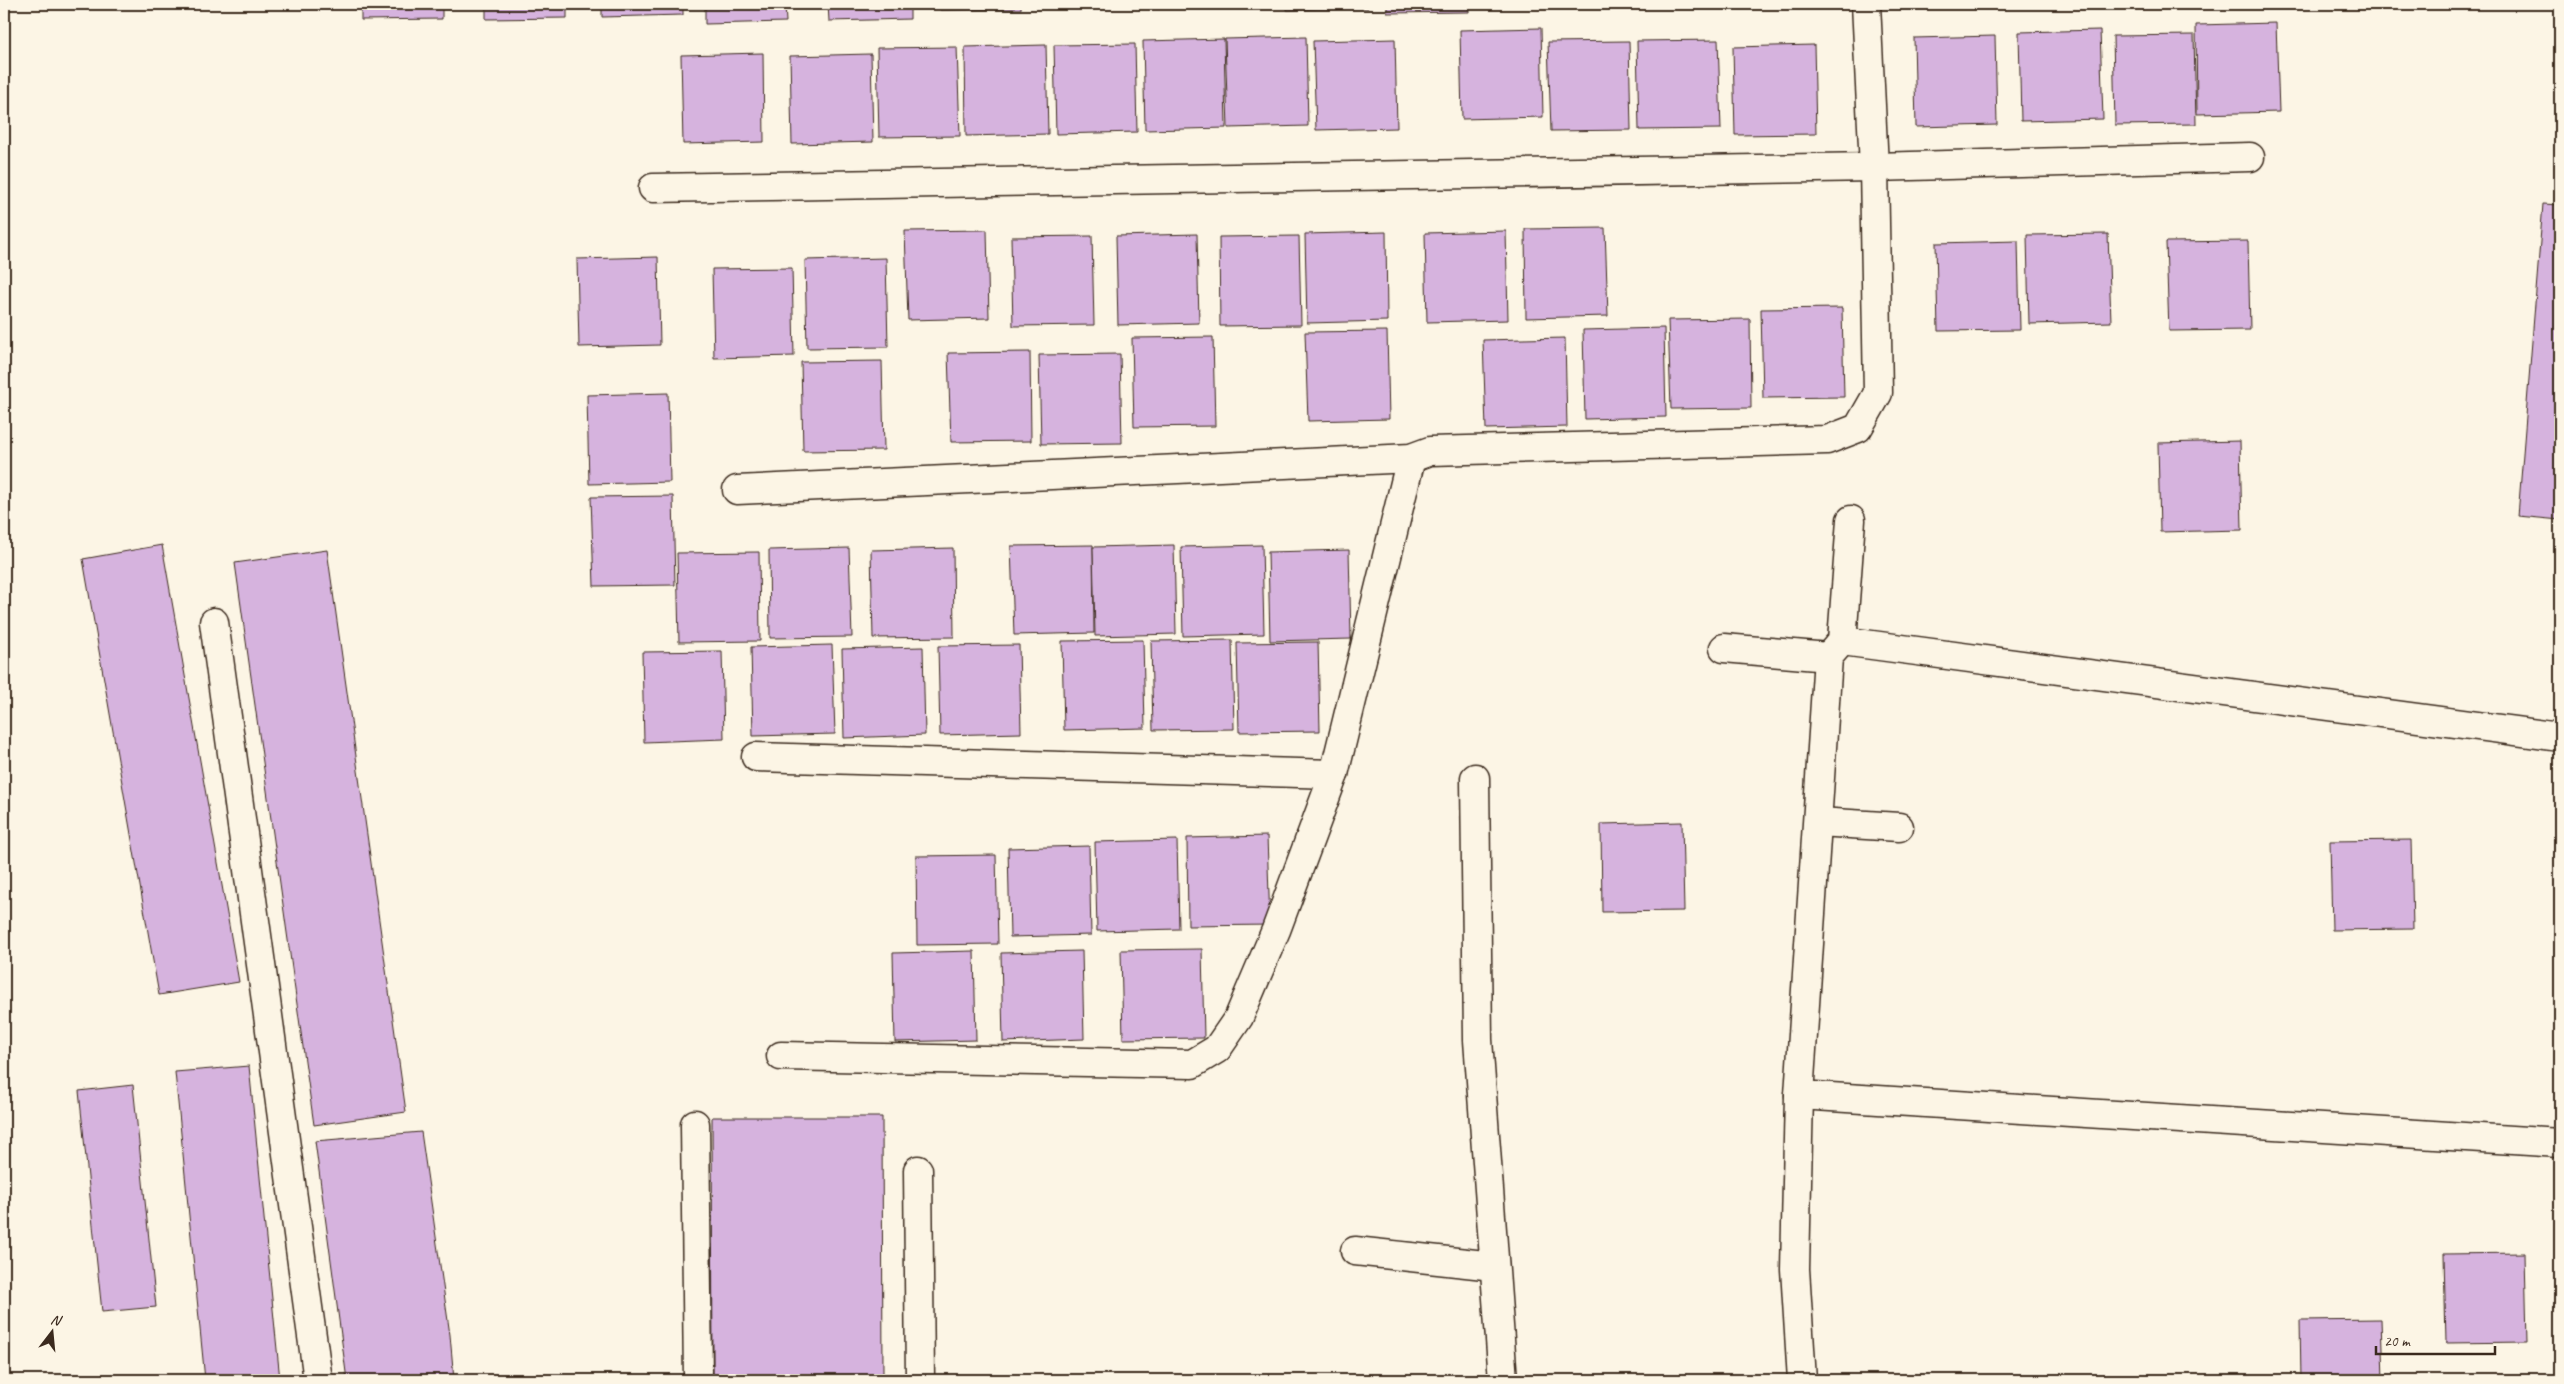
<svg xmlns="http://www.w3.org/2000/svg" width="2564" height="1384" viewBox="0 0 2564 1384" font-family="Caveat,sans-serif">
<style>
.building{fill:#d6b3de;stroke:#3b2a1e}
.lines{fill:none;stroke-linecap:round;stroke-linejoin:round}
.minor-casing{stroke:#3b2a1e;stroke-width:31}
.minor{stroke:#fcf5e5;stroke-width:28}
</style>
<rect width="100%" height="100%" fill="#fcf5e5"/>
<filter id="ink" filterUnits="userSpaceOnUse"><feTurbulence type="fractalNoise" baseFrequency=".02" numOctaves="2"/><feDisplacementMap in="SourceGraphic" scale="10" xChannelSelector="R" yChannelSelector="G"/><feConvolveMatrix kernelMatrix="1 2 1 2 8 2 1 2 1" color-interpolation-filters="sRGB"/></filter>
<g filter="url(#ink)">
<!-- building -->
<g class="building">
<polygon points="361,4 442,4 442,19 361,20"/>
<polygon points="486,4 567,4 567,18 486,19"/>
<polygon points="602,4 683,4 683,15 602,17"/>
<polygon points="705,4 785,4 786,22 705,24"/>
<polygon points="828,4 910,4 910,19 829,21"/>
<polygon points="939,4 1021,4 1021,9 940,10"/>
<polygon points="1059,4 1140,4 1140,6 1059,7"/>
<polygon points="1287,4 1368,4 1368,8 1287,10"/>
<polygon points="1387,4 1469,4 1469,12 1387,13"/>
<polygon points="2276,23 2279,112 2197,114 2196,25"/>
<polygon points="1541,28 1543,117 1462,119 1460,30"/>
<polygon points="2100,30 2103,119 2021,121 2019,32"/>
<polygon points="2194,35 2196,124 2115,125 2113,36"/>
<polygon points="1995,36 1997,125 1916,127 1914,38"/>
<polygon points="1306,37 1308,126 1228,128 1225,39"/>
<polygon points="1224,39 1226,128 1145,130 1143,41"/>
<polygon points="1395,39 1397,128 1316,130 1313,41"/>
<polygon points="1718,40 1721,129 1639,130 1637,41"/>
<polygon points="1629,41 1631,130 1551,131 1548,42"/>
<polygon points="1135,44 1137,132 1056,134 1054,45"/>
<polygon points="1046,45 1048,134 966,136 965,47"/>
<polygon points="1814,45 1816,134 1735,135 1733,47"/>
<polygon points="957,47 960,136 879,137 877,48"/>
<polygon points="763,53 764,142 683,144 681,55"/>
<polygon points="871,54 873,142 792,144 790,56"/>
<polygon points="2543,204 2560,205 2560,520 2518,516"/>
<polygon points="1605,228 1608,316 1526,318 1525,229"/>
<polygon points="987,230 989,318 908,320 905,231"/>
<polygon points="1506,231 1508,320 1427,322 1425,233"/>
<polygon points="1386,232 1387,321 1307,323 1305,234"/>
<polygon points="1197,234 1199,323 1118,325 1116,236"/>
<polygon points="2108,234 2111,322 2029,324 2027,235"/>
<polygon points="1092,236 1094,325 1013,326 1011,237"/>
<polygon points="1299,236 1301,325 1220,326 1219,237"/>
<polygon points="2018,241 2020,330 1938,331 1936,243"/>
<polygon points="2248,241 2250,330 2169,331 2166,242"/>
<polygon points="658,257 660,345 579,347 577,259"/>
<polygon points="886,258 888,347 807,348 805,260"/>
<polygon points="792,268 794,356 714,358 712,269"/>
<polygon points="1842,308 1844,397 1763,398 1761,309"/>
<polygon points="1750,319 1751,408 1671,409 1668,320"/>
<polygon points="1664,328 1666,417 1585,419 1583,330"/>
<polygon points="1387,331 1389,419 1308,421 1305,332"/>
<polygon points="1213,337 1215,426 1134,427 1132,338"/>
<polygon points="1565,338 1567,427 1486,429 1483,340"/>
<polygon points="1030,352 1031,441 951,442 948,353"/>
<polygon points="1120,354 1122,443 1041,444 1039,355"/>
<polygon points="882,361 884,450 803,451 801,362"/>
<polygon points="668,393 670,482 589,484 587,395"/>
<polygon points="2240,441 2242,530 2160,532 2158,443"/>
<polygon points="673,496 675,585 594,586 591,497"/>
<polygon points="162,545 239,982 159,995 83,559"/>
<polygon points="1093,545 1094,633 1014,635 1011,546"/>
<polygon points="1174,545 1176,634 1095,636 1093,547"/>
<polygon points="1262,545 1264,634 1183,636 1181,547"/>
<polygon points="849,548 852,637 770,638 769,550"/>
<polygon points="953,548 954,637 873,638 871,550"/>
<polygon points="327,550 406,1112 314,1125 235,563"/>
<polygon points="1349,550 1351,639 1270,641 1268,552"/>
<polygon points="759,552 760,641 679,642 677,553"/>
<polygon points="1143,640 1145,728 1064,730 1062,641"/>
<polygon points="1232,640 1234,729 1153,730 1151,641"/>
<polygon points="1318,642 1320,731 1239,732 1237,643"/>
<polygon points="832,645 835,734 753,736 751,647"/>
<polygon points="1019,645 1021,733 940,735 938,646"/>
<polygon points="923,647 925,735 844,738 842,649"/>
<polygon points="722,651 724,739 644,742 642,652"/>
<polygon points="1682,822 1684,911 1602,912 1601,824"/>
<polygon points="1267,836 1270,925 1188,926 1187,838"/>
<polygon points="1177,840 1179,929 1097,931 1095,842"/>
<polygon points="2411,840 2413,929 2332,930 2330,841"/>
<polygon points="1089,846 1091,935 1010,937 1008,848"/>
<polygon points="996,855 998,944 917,945 916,856"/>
<polygon points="1202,949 1204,1038 1123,1039 1121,950"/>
<polygon points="974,951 976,1040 895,1042 893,953"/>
<polygon points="1082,951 1084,1039 1003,1042 1001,953"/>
<polygon points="249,1066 280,1380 205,1380 175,1072"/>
<polygon points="133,1085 156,1307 102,1312 79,1091"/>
<polygon points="712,1117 882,1117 883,1380 713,1380"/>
<polygon points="421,1132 450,1335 454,1380 347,1380 315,1141"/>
<polygon points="2525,1253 2527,1342 2446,1343 2444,1254"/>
<polygon points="2381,1319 2383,1380 2301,1380 2300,1320"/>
</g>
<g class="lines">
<defs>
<g id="minor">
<polyline points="653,188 1874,167 2250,157"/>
<polyline points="737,490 1411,458 1430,451 1827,440 1858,428 1878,393 1874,167 1866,4"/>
<polyline points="214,622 318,1380"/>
<polyline points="1842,641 2560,737"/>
<polyline points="1724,648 1828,657"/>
<polyline points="756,757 1334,774"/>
<polyline points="1475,778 1478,1040 1503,1380"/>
<polyline points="1818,822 1899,827"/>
<polyline points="781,1056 1192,1064 1217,1049 1239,1017 1276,930 1334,774 1411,458"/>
<polyline points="1799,1095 2560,1143"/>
<polyline points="695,1124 698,1380"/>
<polyline points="918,1170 920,1380"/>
<polyline points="1355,1251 1494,1266"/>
<polyline points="1802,1380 1795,1269 1799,1095 1828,657 1842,641 1851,520"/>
</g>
</defs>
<!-- minor casing -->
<use href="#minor" class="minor-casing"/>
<!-- minor -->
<use href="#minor" class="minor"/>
</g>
</g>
<!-- margin -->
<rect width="2564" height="1384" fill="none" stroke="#fcf5e5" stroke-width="20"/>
<rect x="10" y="10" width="2544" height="1364" fill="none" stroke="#3b2a1e" stroke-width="2" filter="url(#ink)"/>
<!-- north arrow -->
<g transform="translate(52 1332) rotate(16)" stroke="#fcf5e5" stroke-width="4" paint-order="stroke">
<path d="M0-4L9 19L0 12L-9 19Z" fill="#3b2a1e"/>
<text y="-8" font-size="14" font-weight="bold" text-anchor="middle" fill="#3b2a1e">N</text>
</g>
<!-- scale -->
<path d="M2376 1346v8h119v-8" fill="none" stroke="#3b2a1e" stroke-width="2.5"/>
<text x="2384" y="1346" font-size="15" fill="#3b2a1e" stroke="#fcf5e5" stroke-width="4" paint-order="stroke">20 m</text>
</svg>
